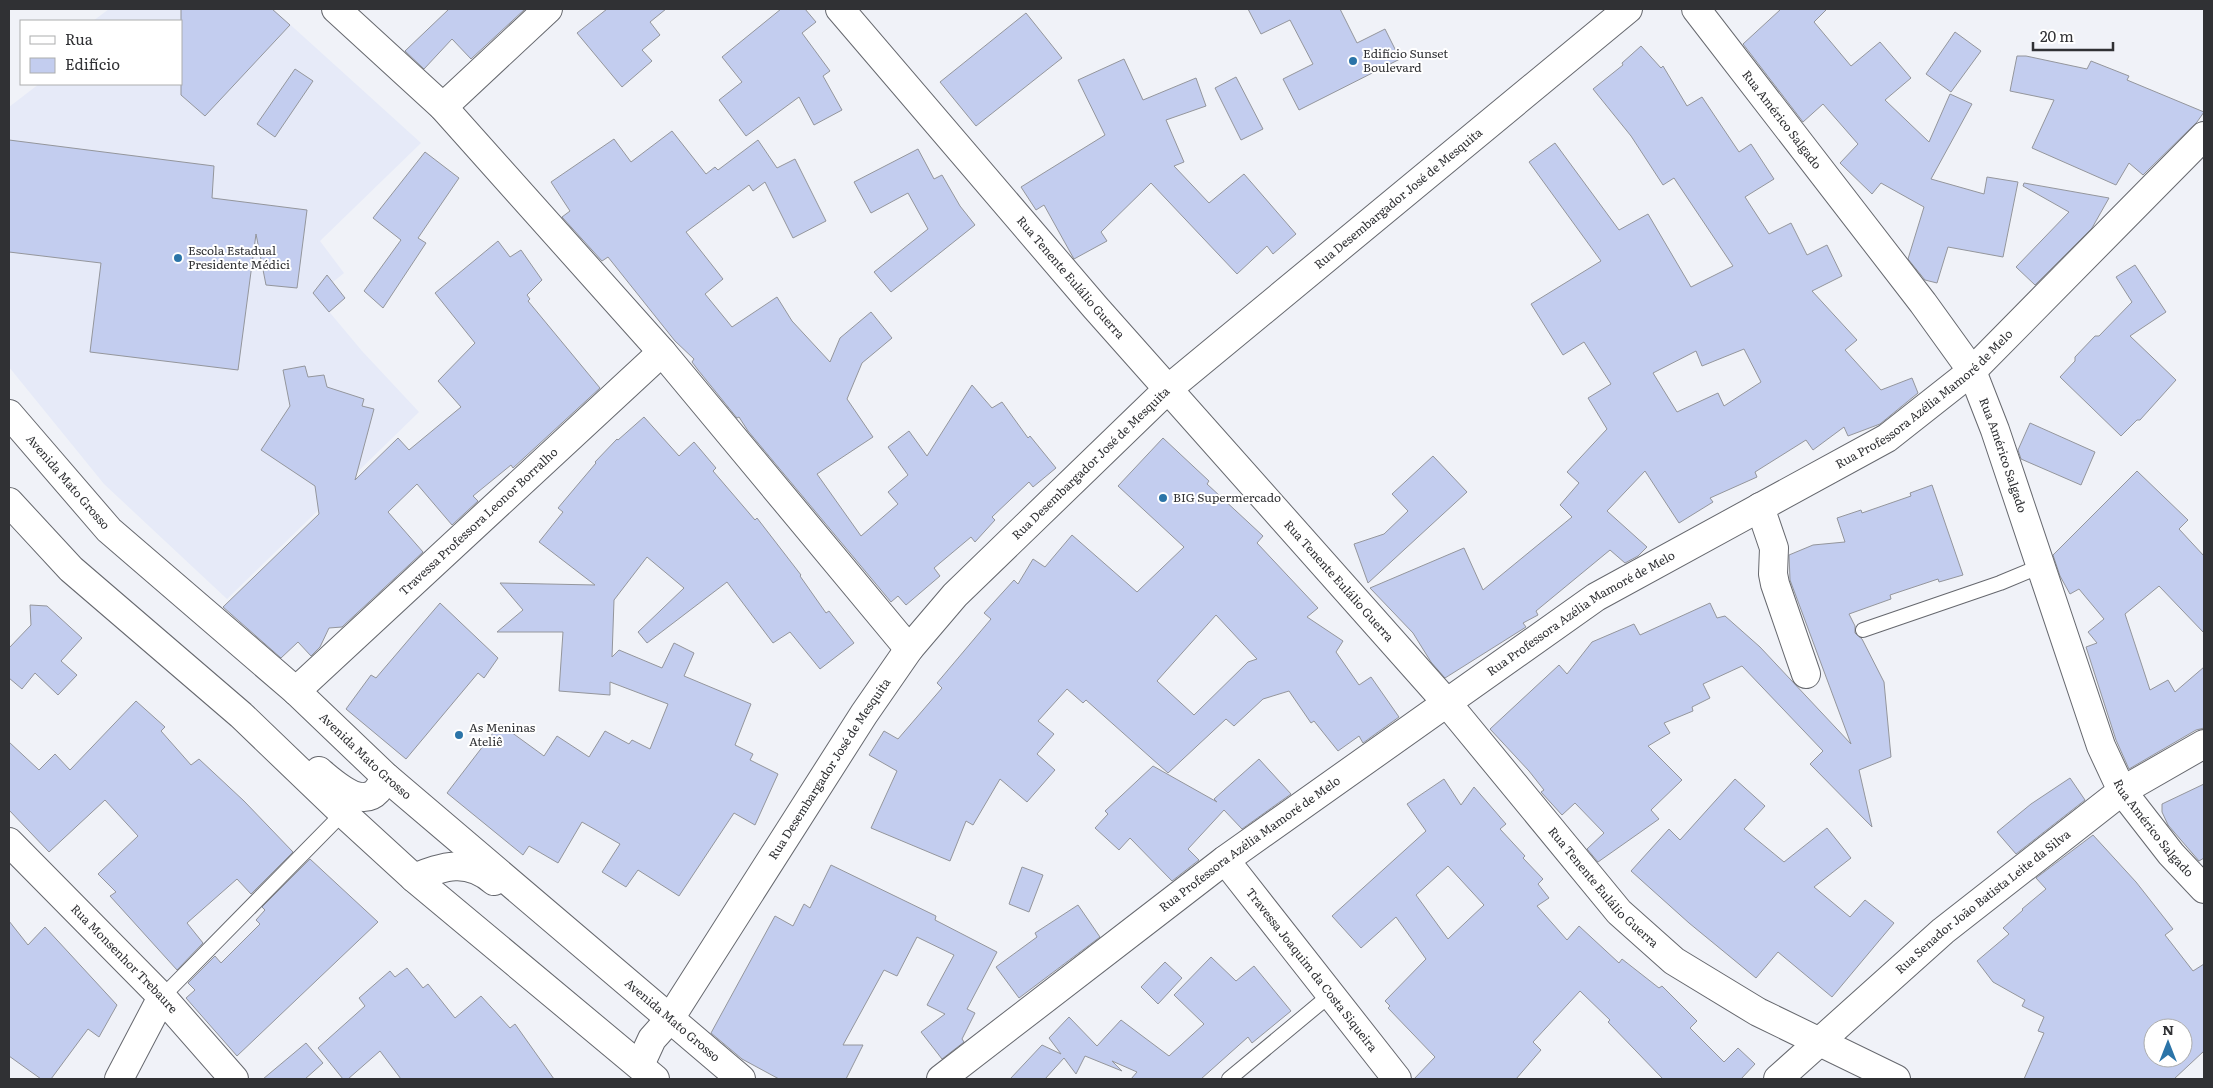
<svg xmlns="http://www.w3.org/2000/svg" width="2213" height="1088" viewBox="0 0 2213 1088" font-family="Literata,serif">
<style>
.built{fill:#e6eaf8}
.building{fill:#c3cdef;stroke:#94969c;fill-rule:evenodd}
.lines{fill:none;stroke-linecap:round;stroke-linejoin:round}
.lane-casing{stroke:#66686e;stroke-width:16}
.street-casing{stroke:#66686e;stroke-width:30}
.secondary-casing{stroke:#66686e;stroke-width:30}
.lane{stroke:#fff;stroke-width:14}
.street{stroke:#fff;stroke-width:28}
.secondary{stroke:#fff;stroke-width:28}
.poi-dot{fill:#2b74a8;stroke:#fff;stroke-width:2}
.labels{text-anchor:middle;stroke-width:4;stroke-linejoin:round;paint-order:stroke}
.poi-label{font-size:12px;fill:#303134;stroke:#fff;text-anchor:start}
.street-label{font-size:12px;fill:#303134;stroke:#fff}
</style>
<rect width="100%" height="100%" fill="#f0f2f8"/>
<!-- built -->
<polygon class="built" points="109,9 273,9 421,143 320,241 344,273 316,296 362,351 419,412 227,599 104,484 9,367 9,107 39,84 181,84 181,21 93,21"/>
<!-- building -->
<g class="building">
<polygon points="181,9 272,9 290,25 205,116 181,95"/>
<polygon points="449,9 525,9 471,59 452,39 424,69 405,51"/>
<polygon points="607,9 666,9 650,22 660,35 642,50 652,61 622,87 577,33"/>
<polygon points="781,9 805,9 816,22 802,33 830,71 823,76 842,110 814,125 799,97 746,136 719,100 742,82 722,57"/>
<polygon points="1248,9 1340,9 1357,43 1385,29 1400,59 1299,110 1283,79 1313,64 1290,20 1261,34"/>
<polygon points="1781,9 1827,9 1814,22 1851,66 1880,42 1911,78 1885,100 1929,142 1950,94 1972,104 1931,179 1984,194 1987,177 2018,182 2003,257 1948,247 1937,283 1925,280 1908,259 1924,207 1881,183 1872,194 1840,163 1858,144 1823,104 1803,122 1743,44"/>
<polygon points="1026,13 1062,58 976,126 940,82"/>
<polygon points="1955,32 1981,51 1951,92 1926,74"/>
<path d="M1641,46L1661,68L1663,66L1687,106L1702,97L1739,152L1751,144L1774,179L1745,197L1769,234L1791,223L1807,255L1827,245L1842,276L1812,291L1857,340L1845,350L1881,390L1912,378L1918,393L1880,424L1848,436L1844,427L1813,450L1806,440L1755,472L1757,477L1710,498L1713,502L1679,523L1645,471L1607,511L1647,547L1638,556L1625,563L1610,550L1536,611L1538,615L1523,623L1526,627L1445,678L1431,662L1413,633L1370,588L1464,548L1483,590L1572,517L1560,505L1579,483L1567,472L1607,429L1588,398L1611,384L1584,342L1563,355L1531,304L1601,261L1529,162L1555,143L1619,230L1648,214L1691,287L1733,266L1674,178L1663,185L1631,136L1593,89L1623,65L1622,63ZM1744,349L1761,382L1724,406L1718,393L1677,412L1653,373L1696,351L1702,366Z"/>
<polygon points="2017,56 2026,56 2087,69 2091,61 2129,76 2127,80 2204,112 2197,122 2143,175 2129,163 2116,185 2032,148 2054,100 2010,91"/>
<polygon points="1124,59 1143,100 1196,78 1206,106 1166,120 1184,162 1174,166 1209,203 1244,174 1296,234 1273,254 1267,246 1237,274 1151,183 1101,232 1107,241 1074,259 1044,205 1036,210 1021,187 1105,135 1078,80"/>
<polygon points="295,69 313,81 275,137 257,124"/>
<polygon points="1236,77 1263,129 1241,140 1215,88"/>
<polygon points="672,131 706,174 715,167 718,170 758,140 777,168 795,159 826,221 793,238 765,182 753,191 749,185 686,232 723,279 705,294 732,327 777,297 792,321 830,362 840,338 871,312 892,338 862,363 847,399 873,437 817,474 861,536 898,504 888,492 908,475 888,447 909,431 927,456 972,385 992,408 1002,402 1028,438 1030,436 1056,468 1033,487 1029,482 992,517 995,520 975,542 971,537 934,568 940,576 906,605 898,596 891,602 748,431 739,417 737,418 698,370 692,362 694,359 675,341 608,257 602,261 562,217 570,211 551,182 614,139 631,162"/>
<polygon points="9,140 214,166 212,198 307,210 297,288 266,285 256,234 238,370 90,352 101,263 9,252"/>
<polygon points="918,149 934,179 942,175 960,206 975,225 891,292 874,272 928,229 908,193 871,213 854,182"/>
<polygon points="425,152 459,178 418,238 426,243 383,308 364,291 401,240 373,218"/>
<polygon points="2024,183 2109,198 2092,228 2035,285 2016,267 2069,212 2023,186"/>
<polygon points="498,241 510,257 521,250 542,280 527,295 530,299 528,301 600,388 513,468 511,465 473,496 478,501 452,525 417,484 388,512 423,552 342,627 329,628 320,647 311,656 298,642 281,658 223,607 319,514 315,486 261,450 290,406 283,370 305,366 308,377 324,375 327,387 364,399 362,406 374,409 355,480 398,438 409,450 461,407 438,381 475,343 435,293"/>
<polygon points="2135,265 2166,312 2130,336 2176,380 2140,420 2137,420 2121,436 2060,377 2075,361 2075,357 2095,336 2099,336 2132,302 2116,277"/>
<polygon points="327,275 345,298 329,312 313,293"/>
<polygon points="644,417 679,456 694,442 716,468 713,471 755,520 757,518 801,575 800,576 826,613 829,611 854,643 820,669 790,632 773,643 727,582 647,643 638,632 684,588 647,557 614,600 612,657 619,650 662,668 674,643 694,653 684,676 751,704 735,745 753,754 750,760 778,774 755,825 734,813 679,896 638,870 626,887 602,872 620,844 582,822 558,863 529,846 523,855 447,793 500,724 544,756 557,736 589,757 605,731 629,744 632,740 650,749 668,704 610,682 610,695 559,691 563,632 497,632 523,610 500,583 595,585 539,542 563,512 558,508 596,463 595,462 617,439 618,440"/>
<polygon points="2030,423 2095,452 2081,485 2021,459 2018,450"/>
<path d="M1163,438L1209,481L1207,484L1263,536L1257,543L1318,608L1307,617L1343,641L1336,652L1359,685L1371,677L1399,717L1363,743L1359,736L1338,751L1314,721L1311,723L1289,691L1263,699L1234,726L1226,719L1168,773L1086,700L1083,703L1067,689L1038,721L1054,734L1037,754L1055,770L1027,802L1000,779L973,825L966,821L950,861L871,828L897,771L869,755L884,731L898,739L942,688L937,683L991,619L984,613L1014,580L1018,584L1033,559L1045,567L1072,535L1137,592L1184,547L1118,486ZM1216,615L1257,659L1248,662L1194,715L1157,681Z"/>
<polygon points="1433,456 1467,492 1368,583 1354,544 1384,534 1408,511 1392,494"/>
<polygon points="2137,471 2188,520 2179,529 2204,556 2204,633 2159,586 2125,614 2150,690 2168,680 2175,692 2204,667 2204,728 2196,730 2129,769 2116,740 2086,647 2097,643 2088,632 2104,619 2079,589 2070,594 2060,576 2053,555"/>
<polygon points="1932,485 1963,575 1939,582 1938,579 1890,595 1891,599 1849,614 1855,626 1855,633 1862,639 1884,682 1891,757 1859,770 1872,827 1810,764 1823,751 1742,666 1703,684 1710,698 1692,707 1693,711 1664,723 1670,733 1648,746 1682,780 1651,810 1659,819 1598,862 1587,849 1604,833 1575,803 1562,815 1541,792 1544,790 1529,771 1490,729 1559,665 1567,674 1592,642 1634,624 1640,635 1710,603 1717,618 1725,616 1760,647 1851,744 1790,580 1789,555 1813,545 1845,542 1837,518 1861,510 1862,513 1911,496 1910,493"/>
<polygon points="440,603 498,658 484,678 478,673 406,759 346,709 371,675 376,678"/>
<polygon points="30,605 47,606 82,638 61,661 77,675 58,695 35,673 22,689 9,678 9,648 31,625"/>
<polygon points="136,701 165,727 161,731 191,765 199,759 244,801 293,852 251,894 237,879 187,923 203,943 177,970 110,896 116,892 98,874 138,836 105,800 49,852 9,810 9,742 39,770 55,754 70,770"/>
<polygon points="1259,759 1291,794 1242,829 1224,810 1188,849 1199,860 1172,881 1130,838 1119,850 1095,828 1108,814 1105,811 1153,766 1217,802 1214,799"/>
<polygon points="2070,778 2085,800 2016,854 1997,832 2031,804"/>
<path d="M1444,779L1461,805L1474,787L1506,824L1500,829L1525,856L1523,858L1543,879L1538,884L1549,898L1537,906L1567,940L1579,926L1619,963L1622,959L1659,988L1662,986L1697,1021L1690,1028L1724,1062L1738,1048L1755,1064L1741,1079H1663L1608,1022L1610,1020L1580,991L1533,1042L1541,1050L1516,1079H1414L1435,1057L1388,1008L1390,1006L1385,1001L1426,959L1396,917L1361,948L1332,916L1426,831L1407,804ZM1448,866L1484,905L1448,939L1416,895Z"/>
<polygon points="1735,779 1765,806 1744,829 1784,862 1827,828 1851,858 1814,887 1850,917 1865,900 1894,923 1832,997 1778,952 1756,978 1689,923 1631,871 1669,829 1680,840"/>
<polygon points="2204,784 2204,858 2199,861 2168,825 2162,812 2162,804"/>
<path d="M2093,835L2136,882L2173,929L2165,935L2193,971L2204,964V1051L2174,1079H2024L2044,1033L2038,1031L2044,1017L2022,1006L2025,1000L1993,982L1977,961L2009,934L2003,928L2023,910L2022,909L2046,889L2036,878ZM2153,1028H2183V1058H2153Z"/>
<polygon points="310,859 378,922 237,1056 186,998 195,990 188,983 215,956 221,963 260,924 256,920 265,910 262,907"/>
<polygon points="831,865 936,916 935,920 997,952 967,1009 975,1013 962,1039 964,1042 942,1059 921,1032 945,1014 927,1005 954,955 917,937 897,976 884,970 843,1045 863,1045 846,1079 779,1079 742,1059 711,1033 775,916 793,926 804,904 810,908"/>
<polygon points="1022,867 1043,875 1029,912 1009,904"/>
<polygon points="1078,905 1100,937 1019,998 996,967 1037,937 1035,933"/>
<polygon points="9,921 28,945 45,927 117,1005 99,1037 88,1029 51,1079 41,1079 9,1056"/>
<polygon points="1211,957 1236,981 1254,966 1291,1011 1252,1043 1248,1037 1201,1079 1131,1079 1137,1072 1112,1061 1122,1071 1085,1056 1076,1074 1064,1058 1045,1079 1010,1079 1042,1045 1061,1054 1049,1038 1069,1017 1097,1046 1121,1020 1169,1056 1204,1024 1174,995"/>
<polygon points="1165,962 1182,978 1158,1004 1141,987"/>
<polygon points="407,968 423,988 428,984 455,1018 481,996 510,1028 515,1024 554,1079 401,1079 380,1051 348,1079 343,1079 318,1048 365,1006 359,998 390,971 395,977"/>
<polygon points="306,1043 323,1063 305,1079 263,1079"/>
</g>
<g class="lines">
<defs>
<g id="lane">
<polyline points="1863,630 2000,583 2041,566"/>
<polyline points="162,997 343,813"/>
<polyline points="1229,1079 1330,995"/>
</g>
<g id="street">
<polyline points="336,9 443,107 662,352 909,649"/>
<path id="s1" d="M1696,9L1923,303L1972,371L1995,430L2101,746L2122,791L2171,854L2204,889"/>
<polyline points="443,107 548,9"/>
<polyline points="1760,507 1774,548 1773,574 1775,584 1806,674"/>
<path id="s2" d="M296,691L662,352"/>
<path id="s3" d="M9,842L162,997L234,1079"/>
<path id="s4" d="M1225,860L1397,1079"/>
<path id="s5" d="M669,1020L864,714L909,649L955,595L1168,389L1628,9"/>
<polyline points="119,1079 162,997"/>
<path id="s6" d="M941,1079L1225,860L1596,597L1887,438L1972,371L2204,136"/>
<path id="s7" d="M1778,1079L1943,931L2122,791L2204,744"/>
</g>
<g id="secondary">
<path id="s8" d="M840,9L1095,307L1447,703L1619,912L1674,961L1758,1012L1896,1079"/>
<path id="s9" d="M9,414L109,530L296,691L386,777L741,1079"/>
<polyline points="9,502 71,569 241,715 343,813 414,878 655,1079"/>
<path d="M319,771C332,782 361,809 377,791C380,787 383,782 386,777"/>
<path d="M414,878C444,866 467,858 494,881"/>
<polyline points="640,1065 652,1039 669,1020"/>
</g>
</defs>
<!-- lane casing -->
<use href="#lane" class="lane-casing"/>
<!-- street casing -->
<use href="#street" class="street-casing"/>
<!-- secondary casing -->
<use href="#secondary" class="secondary-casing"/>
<!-- lane -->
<use href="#lane" class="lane"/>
<!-- street -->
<use href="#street" class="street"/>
<!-- secondary -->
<use href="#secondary" class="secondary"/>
</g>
<!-- markers -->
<g class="poi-dot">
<circle cx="1353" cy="61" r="5"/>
<circle cx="178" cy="258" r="5"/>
<circle cx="1163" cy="498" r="5"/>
<circle cx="459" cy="735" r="5"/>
</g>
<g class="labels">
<!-- poi labels -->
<g class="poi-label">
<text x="1363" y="58">Edifício Sunset<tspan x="1363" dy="14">Boulevard</tspan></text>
<text x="188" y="255">Escola Estadual<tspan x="188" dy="14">Presidente Médici</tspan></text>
<text x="1173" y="502">BIG Supermercado</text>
<text x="469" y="732">As Meninas<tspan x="469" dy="14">Ateliê</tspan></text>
</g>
<!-- street labels -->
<g class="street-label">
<text dy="4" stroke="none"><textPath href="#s1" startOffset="140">Rua Américo Salgado</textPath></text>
<text dy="4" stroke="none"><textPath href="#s5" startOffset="1108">Rua Desembargador José de Mesquita</textPath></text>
<text dy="4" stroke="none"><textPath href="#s8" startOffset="354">Rua Tenente Eulálio Guerra</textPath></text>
<text dy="4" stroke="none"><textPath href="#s6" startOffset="1198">Rua Professora Azélia Mamoré de Melo</textPath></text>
<text dy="4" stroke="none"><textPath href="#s1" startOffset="545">Rua Américo Salgado</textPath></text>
<text dy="4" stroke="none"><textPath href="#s5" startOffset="702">Rua Desembargador José de Mesquita</textPath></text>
<text dy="4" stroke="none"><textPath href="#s9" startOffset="90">Avenida Mato Grosso</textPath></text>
<text dy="4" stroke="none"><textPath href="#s2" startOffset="249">Travessa Professora Leonor Borralho</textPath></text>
<text dy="4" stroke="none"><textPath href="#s8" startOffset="759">Rua Tenente Eulálio Guerra</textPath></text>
<text dy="4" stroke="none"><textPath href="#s6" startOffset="792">Rua Professora Azélia Mamoré de Melo</textPath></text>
<text dy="4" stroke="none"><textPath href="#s9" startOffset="495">Avenida Mato Grosso</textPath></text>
<text dy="4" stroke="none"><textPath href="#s5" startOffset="298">Rua Desembargador José de Mesquita</textPath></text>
<text dy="4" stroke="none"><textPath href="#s1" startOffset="950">Rua Américo Salgado</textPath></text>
<text dy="4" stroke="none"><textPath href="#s6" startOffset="388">Rua Professora Azélia Mamoré de Melo</textPath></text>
<text dy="4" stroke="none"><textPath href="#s8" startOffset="1164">Rua Tenente Eulálio Guerra</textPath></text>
<text dy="4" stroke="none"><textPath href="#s7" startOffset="271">Rua Senador João Batista Leite da Silva</textPath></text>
<text dy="4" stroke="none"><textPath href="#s3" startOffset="164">Rua Monsenhor Trebaure</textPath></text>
<text dy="4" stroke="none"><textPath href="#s4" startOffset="140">Travessa Joaquim da Costa Siqueira</textPath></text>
<text dy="4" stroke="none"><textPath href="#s9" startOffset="900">Avenida Mato Grosso</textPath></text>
</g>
</g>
<!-- border -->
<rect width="2213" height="1088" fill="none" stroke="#303134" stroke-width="20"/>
<!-- legend -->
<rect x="20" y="20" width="162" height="65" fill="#ffffff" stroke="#acadae"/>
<rect x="30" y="36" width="25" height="8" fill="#ffffff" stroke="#acadae"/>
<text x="65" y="45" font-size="15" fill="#303134">Rua</text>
<rect x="30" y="58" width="25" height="15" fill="#c3cdef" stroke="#acadae"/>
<text x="65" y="70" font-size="15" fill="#303134">Edifício</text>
<!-- north arrow -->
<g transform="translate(2168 1043)"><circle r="24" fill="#ffffff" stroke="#acadae"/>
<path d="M0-4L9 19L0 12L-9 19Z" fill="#2b74a8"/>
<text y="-8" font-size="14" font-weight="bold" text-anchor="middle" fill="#303134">N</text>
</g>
<!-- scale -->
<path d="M2033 42v8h80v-8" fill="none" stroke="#303134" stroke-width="2.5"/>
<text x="2040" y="42" font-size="15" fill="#303134" stroke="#ffffff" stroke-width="4" paint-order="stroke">20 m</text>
</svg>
